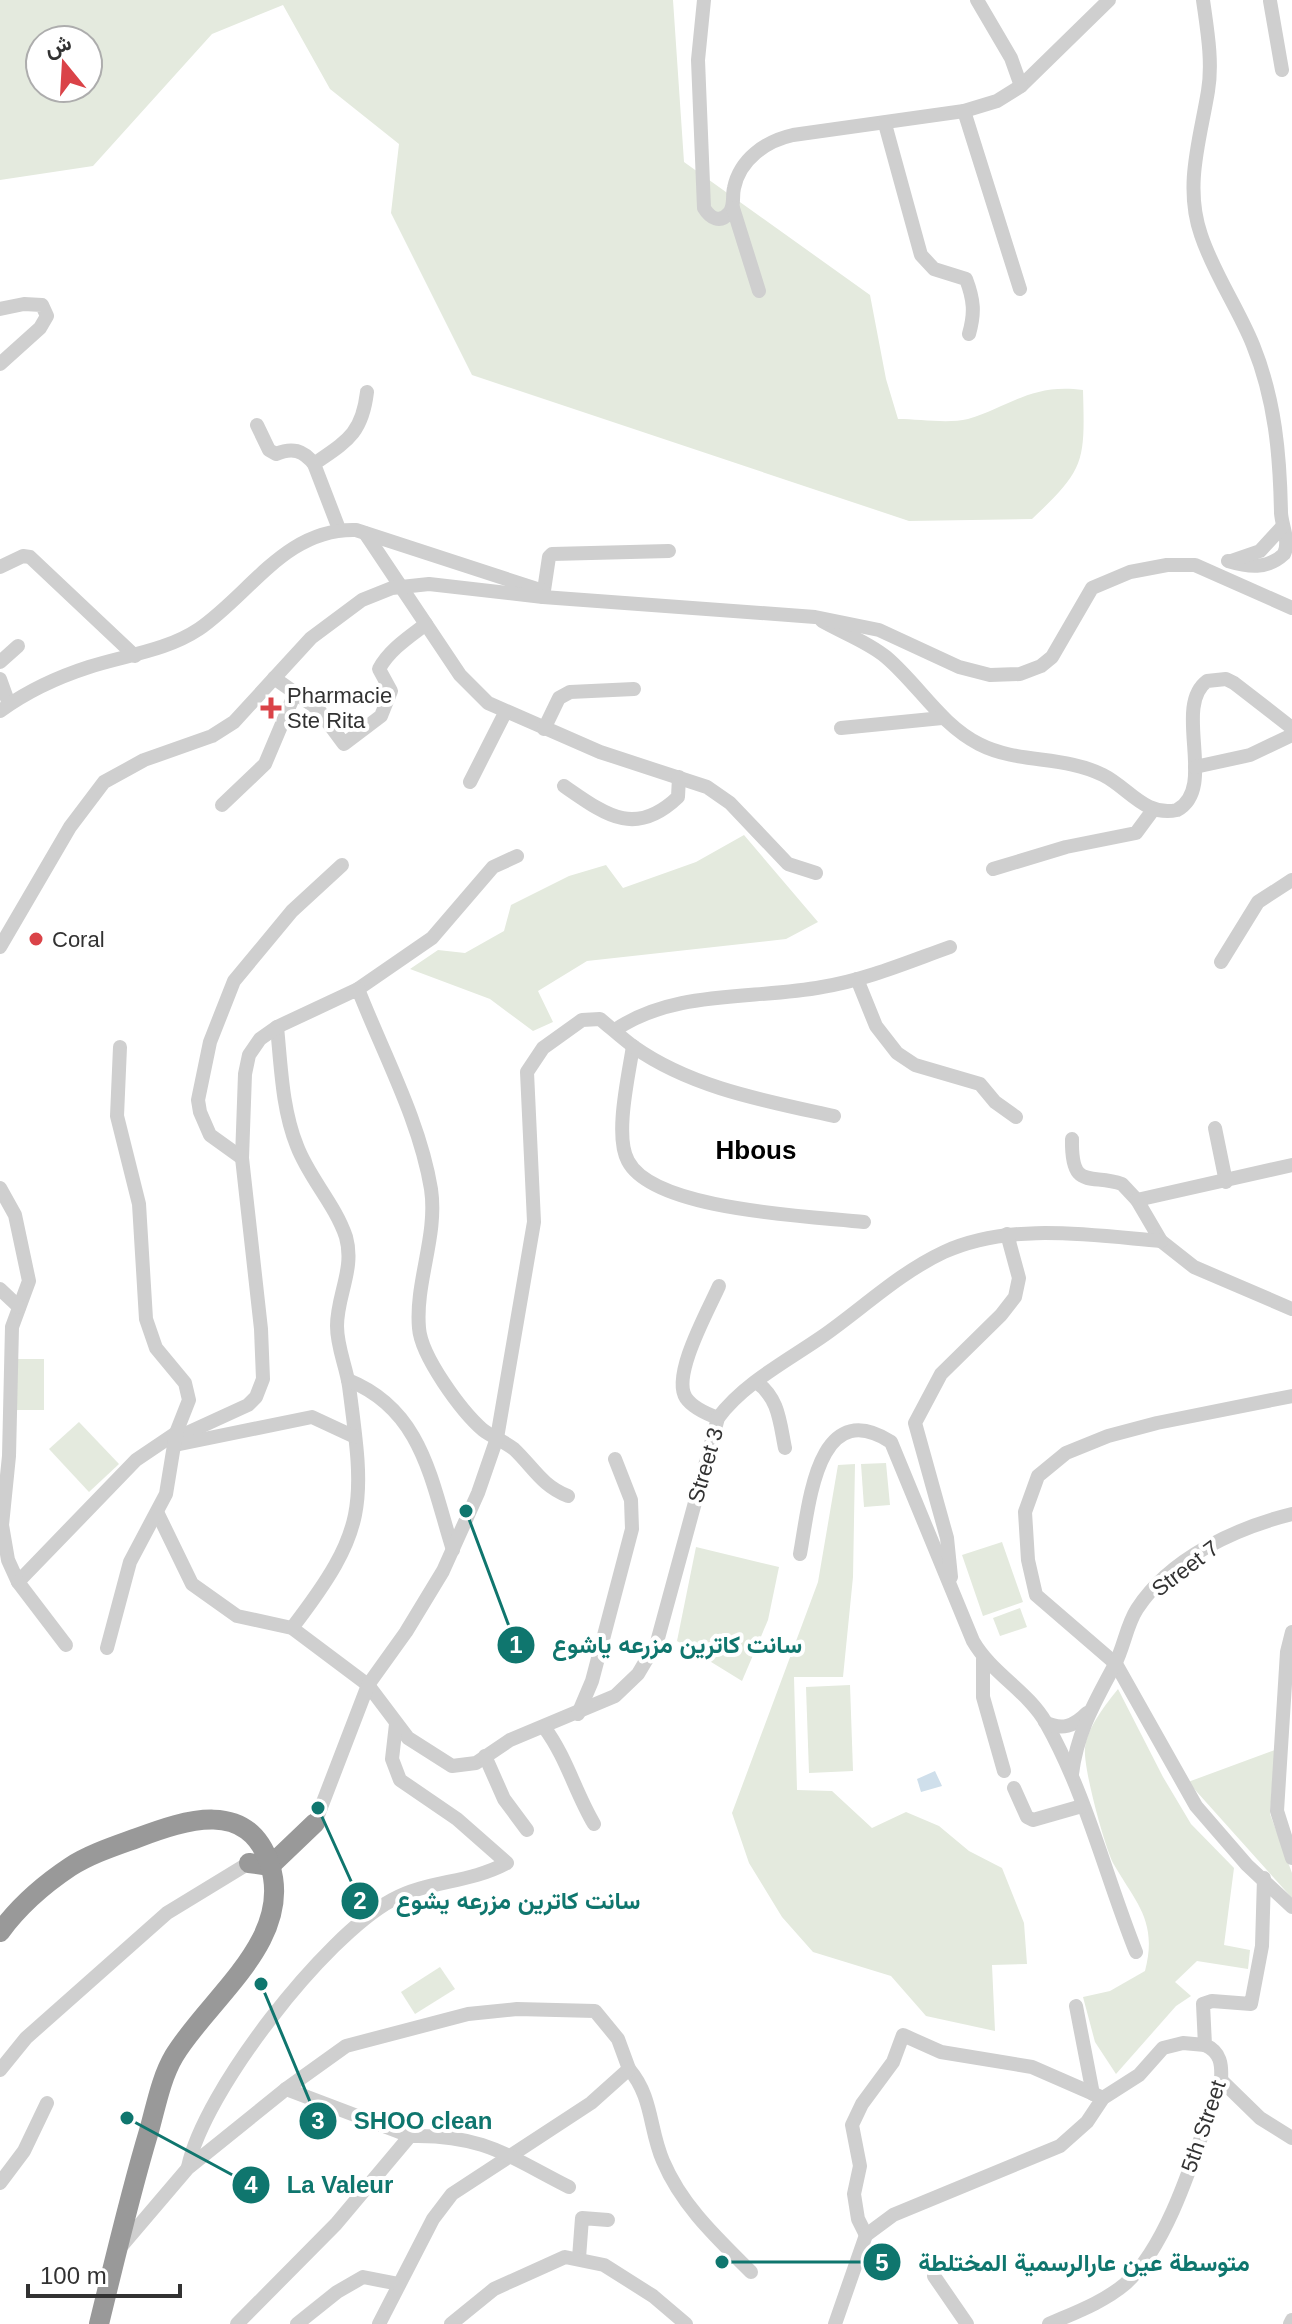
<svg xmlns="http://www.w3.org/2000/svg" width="1292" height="2324" viewBox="0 0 1292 2324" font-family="Helvetica,Vazirmatn,sans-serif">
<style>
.green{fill:#e4eade;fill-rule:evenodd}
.water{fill:#cfdfeb}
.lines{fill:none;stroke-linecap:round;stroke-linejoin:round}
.minor{stroke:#cfcfcf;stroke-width:14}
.highway{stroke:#999;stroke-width:20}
.poi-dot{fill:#da4348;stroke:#fff;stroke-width:3}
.labels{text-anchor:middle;stroke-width:8;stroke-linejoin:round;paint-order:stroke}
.poi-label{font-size:22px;fill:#323232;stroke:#fff;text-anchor:start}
.street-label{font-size:22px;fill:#323232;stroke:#fff}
.quarter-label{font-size:26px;font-weight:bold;fill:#000;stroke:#fff}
.leader{fill:none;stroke:#0f766e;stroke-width:3}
.callout-dot{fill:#0f766e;stroke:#fff;stroke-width:3}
.mark-label{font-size:24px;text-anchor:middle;font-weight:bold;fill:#fff}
.callout-label{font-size:24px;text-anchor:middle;font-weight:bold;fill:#0f766e;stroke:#fff;stroke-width:8;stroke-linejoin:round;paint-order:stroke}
</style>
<rect width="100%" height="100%" fill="#fff"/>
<!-- green -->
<g class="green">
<path d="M0,0H673L684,162L870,295L886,379L898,419C919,419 948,424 968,419C1011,406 1032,383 1083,390C1085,463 1085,469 1032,519L909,521L472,375L391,213L399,144L330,89L283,5L212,34L93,166L0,180ZM40,40H88V88H40Z"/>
<polygon points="744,835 818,922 786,939 587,961 538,991 553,1022 533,1031 490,999 410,969 438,950 465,953 504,931 511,905 569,876 606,865 623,888 696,862"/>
<polygon points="17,1359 44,1359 44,1410 16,1410"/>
<polygon points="79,1422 119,1464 89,1492 49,1449"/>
<polygon points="886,1463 890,1505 864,1507 861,1464"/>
<polygon points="855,1464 853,1577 843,1677 794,1677 797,1790 832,1791 872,1828 906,1812 939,1826 969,1851 1002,1868 1024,1923 1027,1964 992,1965 995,2031 926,2016 891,1976 813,1952 782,1917 749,1863 732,1813 818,1582 838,1465"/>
<polygon points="1002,1542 1023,1602 983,1616 962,1555"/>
<polygon points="696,1547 779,1567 768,1620 742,1681 677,1641"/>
<polygon points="1020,1608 1027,1627 1000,1636 993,1618"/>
<polygon points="850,1685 853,1771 809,1773 806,1687"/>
<path d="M1118,1689L1163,1777L1191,1824L1234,1868L1224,1945L1250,1950L1248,1969L1197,1961L1175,1982L1191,1996L1176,2006L1116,2074L1095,2042L1083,1997L1110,1991L1145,1971C1158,1921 1136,1903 1113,1863C1104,1844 1083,1768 1085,1748C1087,1728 1106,1704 1118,1689Z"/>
<polygon points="1275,1750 1270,1814 1292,1873 1292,1898 1188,1782"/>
<polygon points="440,1967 455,1989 415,2014 401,1992"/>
</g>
<!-- water -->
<polygon class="water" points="935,1771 942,1786 921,1792 917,1779"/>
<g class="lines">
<!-- minor -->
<g class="minor">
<path d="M704,0L698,60L704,208C710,218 720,224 729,213C735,206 732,196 734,188C740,159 766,141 793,135L964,111L997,101L1021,86L1109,0"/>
<polyline points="977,0 1011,58 1021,86"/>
<path d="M1203,0C1207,29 1213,62 1208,91C1200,140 1184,186 1201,235C1214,274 1238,308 1253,345C1275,399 1280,455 1281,513C1282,527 1290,541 1284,554C1267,570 1248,567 1228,561"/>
<polyline points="1270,1 1282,70"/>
<polyline points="964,111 1020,289"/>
<path d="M885,124L921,255L934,269L966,279C974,300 975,313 969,334"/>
<polyline points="733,208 759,291"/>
<polyline points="0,309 24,304 42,305 47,316 40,328 0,364"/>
<path d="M257,425L269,450L276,454C292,447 303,450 314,464"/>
<path d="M339,529L314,464C347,441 362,434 367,392"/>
<polyline points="365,533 460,675 488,703 600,752 707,787 730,803 788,864 816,873"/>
<polyline points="1231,561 1260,551 1282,527"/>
<polyline points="0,567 23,556 30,557 135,656"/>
<polyline points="543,597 549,557 552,554 669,551"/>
<path d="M822,621C843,633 868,642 886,657C919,685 940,724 979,744C1018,764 1063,755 1103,775C1129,788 1145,817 1177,810C1218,788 1172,707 1207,681L1226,679L1234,683L1292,728"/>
<polyline points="0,662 18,646"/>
<path d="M274,678L318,709L344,744L381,716L391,691L379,669C389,650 409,637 426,624"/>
<polyline points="0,679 9,704"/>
<path d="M0,711C26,692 58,677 89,667C126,655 166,651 199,629C251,593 286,528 356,530L543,591"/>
<polyline points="841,728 942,718"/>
<polyline points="544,729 559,698 570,692 634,689"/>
<polyline points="1195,767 1250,755 1292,735"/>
<polyline points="470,782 505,713"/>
<path d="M564,786C606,815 635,838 678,797L679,777"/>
<polyline points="222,805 265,764 295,693"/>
<polyline points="993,869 1066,847 1136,833 1153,810"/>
<polyline points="0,947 70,827 104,782 144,760 212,736 234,722 311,638 362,600 392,588 429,584 543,597 815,617 879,630 959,667 990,675 1020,674 1041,666 1052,657 1092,588 1130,572 1167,565 1195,565 1292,608"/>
<polyline points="1221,962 1258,902 1292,880"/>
<polyline points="857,979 876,1026 897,1053 915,1065 980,1084 995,1102 1016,1117"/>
<polyline points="358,989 432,938 493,867 517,856"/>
<path d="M277,1027C281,1066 282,1109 297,1146C309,1178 335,1204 346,1237C355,1269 337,1295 337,1326C337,1347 346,1366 349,1386C365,1506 368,1529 292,1628"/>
<path d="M615,1030C675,989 753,1000 822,987C866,980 908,962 950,947"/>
<path d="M633,1046C629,1074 614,1136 628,1161C654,1211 811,1216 864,1222"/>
<polyline points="1215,1128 1226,1182"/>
<path d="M1072,1139C1071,1192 1091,1173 1122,1184L1137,1200"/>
<polyline points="242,1158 210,1135 200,1112 198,1100 210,1042 234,981 292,911 342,865"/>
<polyline points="1292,1165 1137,1200 1161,1241 1194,1267 1292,1309"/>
<polyline points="0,1188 15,1215 29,1281 12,1327 9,1456 2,1525 8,1560 18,1582 136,1460 176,1433"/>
<polyline points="0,1289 19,1307"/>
<path d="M348,1380C423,1410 431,1481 453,1550"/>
<path d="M756,1382C779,1397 780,1424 785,1448"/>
<polyline points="1292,1396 1157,1423 1108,1436 1066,1453 1038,1476 1025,1512 1028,1560 1036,1595 1116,1664 1196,1806 1247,1865 1292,1907"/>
<path d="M718,1418C707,1414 693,1408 686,1398C671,1376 709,1309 719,1286"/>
<path d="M176,1438L248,1405L256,1397L263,1379L261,1329L242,1158L245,1074L249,1055L260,1039L277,1027L358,989C383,1053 420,1121 431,1189C438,1236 415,1282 419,1328C421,1356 461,1411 483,1430C492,1437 504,1441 514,1449C533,1467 542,1486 568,1496"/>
<polyline points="175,1445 312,1417 355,1437"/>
<path d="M158,1514L192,1584L237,1616L292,1628L368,1685L408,1738L452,1766L476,1763L510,1740L615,1696L638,1674L657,1642L718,1418C744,1383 787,1361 823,1336C863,1308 899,1273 944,1252C1010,1222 1090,1235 1161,1241"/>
<path d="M800,1554C809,1507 816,1394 891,1442L973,1641C992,1674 1028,1691 1046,1723C1086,1794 1106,1877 1136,1952"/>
<polyline points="951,1577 947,1538 915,1423 941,1374 1001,1315 1015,1297 1019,1278 1007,1234"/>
<polyline points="18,1582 66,1645"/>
<polyline points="1292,1632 1287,1652 1277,1811 1292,1858"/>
<polyline points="107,1648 130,1562 166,1494 176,1433 189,1400 185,1383 156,1348 146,1319 139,1204 117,1116 120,1047"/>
<polyline points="983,1659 983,1697 1004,1771"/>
<polyline points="578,1714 592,1681 632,1529 631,1500 615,1459"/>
<path d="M1045,1722C1062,1731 1074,1726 1087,1713"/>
<path d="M544,1727C567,1758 575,1792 594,1824"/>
<polyline points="485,1756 504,1799 527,1830"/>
<path d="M1072,1774C1077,1732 1095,1702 1114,1666C1124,1648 1126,1626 1137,1609C1170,1558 1236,1528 1292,1514"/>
<polyline points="1014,1788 1027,1817 1033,1820 1082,1806"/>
<path d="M315,1823L368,1685L406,1632L443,1571L478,1493L497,1438L534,1222L527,1072L543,1048L582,1020L600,1019C611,1028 622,1038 634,1047C692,1088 766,1101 834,1116"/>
<polyline points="1076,2006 1093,2094"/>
<path d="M629,2069C653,2097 649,2129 663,2161C682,2206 717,2238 751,2272"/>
<polyline points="0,2070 26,2038 167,1913 249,1863"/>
<polyline points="1221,2080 1260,2118 1292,2138"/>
<polyline points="286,2089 410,2136"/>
<path d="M188,2167C204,2091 324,1937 392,1900C428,1880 468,1884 507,1863L457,1819L400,1780L392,1759L396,1724"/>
<polyline points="0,2183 24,2151 47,2103"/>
<polyline points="866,2235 858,2219 854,2194 860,2166 852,2125 862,2104 893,2062 903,2035 941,2052 1032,2067 1103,2098"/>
<polyline points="119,2249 188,2168 286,2089 346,2046 468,2014 517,2009 595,2011 618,2039 629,2069 591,2103 452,2194 433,2219 379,2324"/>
<polyline points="579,2258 582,2218 608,2220"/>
<polyline points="934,2276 967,2324"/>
<path d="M237,2324L336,2224L410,2136C482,2134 508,2156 569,2187"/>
<polyline points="297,2324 337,2292 363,2277 399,2284"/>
<polyline points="451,2324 494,2289 565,2257 604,2265 653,2296 686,2324"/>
<polyline points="835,2324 866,2235 893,2215 1060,2146 1087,2122 1103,2098 1139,2075 1163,2048 1183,2043 1205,2045"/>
<path d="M1049,2324C1074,2313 1104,2302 1125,2284C1172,2242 1199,2139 1221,2080C1222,2065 1221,2052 1205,2045L1203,2004L1212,2001L1251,2004L1262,1946L1264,1878"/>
<polyline points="1290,2324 1292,2320"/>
</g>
<!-- highway -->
<g class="highway">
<polyline points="249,1863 270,1866 315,1823"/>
<path d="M0,1932C19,1906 43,1885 70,1867C90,1854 115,1846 137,1838C186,1820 248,1798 270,1865C294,1940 209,1998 174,2056C161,2078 156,2106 149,2131C130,2194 115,2259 99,2324"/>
</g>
</g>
<!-- markers -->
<g class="poi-dot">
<path d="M267 696h8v8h8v8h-8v8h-8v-8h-8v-8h8z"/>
<circle cx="36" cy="939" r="8"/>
</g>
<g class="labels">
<!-- poi labels -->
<g class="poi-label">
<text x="287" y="703">Pharmacie<tspan x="287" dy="25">Ste Rita</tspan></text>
<text x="52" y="947">Coral</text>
</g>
<!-- street labels -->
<g class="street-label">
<text transform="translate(705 1465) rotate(-74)" y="8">Street 3</text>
<text transform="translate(1185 1568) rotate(-37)" y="8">Street 7</text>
<text transform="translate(1203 2126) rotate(-71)" y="8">5th Street</text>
</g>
<!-- quarter labels -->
<g class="quarter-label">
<text x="756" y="1159">Hbous</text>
</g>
</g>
<!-- callouts -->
<path class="leader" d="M466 1511L516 1645M318 1808L360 1901M261 1984L318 2121M127 2118L251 2185M722 2262L882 2262"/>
<g class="callout-dot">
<circle cx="466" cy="1511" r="8"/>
<circle cx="318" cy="1808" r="8"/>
<circle cx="261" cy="1984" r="8"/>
<circle cx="127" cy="2118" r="8"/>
<circle cx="722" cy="2262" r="8"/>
<circle cx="516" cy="1645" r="20"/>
<circle cx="360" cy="1901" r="20"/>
<circle cx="318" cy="2121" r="20"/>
<circle cx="251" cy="2185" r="20"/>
<circle cx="882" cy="2262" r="20"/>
</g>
<g class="mark-label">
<text x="516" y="1653">1</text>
<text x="360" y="1909">2</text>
<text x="318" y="2129">3</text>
<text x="251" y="2193">4</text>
<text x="882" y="2271">5</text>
</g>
<g class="callout-label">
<text x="677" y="1653">سانت كاترين مزرعه ياشوع</text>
<text x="518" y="1909">سانت كاترين مزرعه يشوع</text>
<text x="423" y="2129">SHOO clean</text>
<text x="340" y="2193">La Valeur</text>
<text x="1084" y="2271">متوسطة عين عارالرسمية المختلطة</text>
</g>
<!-- north arrow -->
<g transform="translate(64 64) rotate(342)"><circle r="38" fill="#ffffff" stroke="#adadad" stroke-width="2"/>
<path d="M0-6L14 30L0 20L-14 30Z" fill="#da4348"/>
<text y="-12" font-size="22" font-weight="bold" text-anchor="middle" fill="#323232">ش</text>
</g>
<!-- scale -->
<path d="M28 2284v12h152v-12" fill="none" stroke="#323232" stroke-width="4"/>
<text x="40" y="2284" font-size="24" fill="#323232" stroke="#ffffff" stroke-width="6" paint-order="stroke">100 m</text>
</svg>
